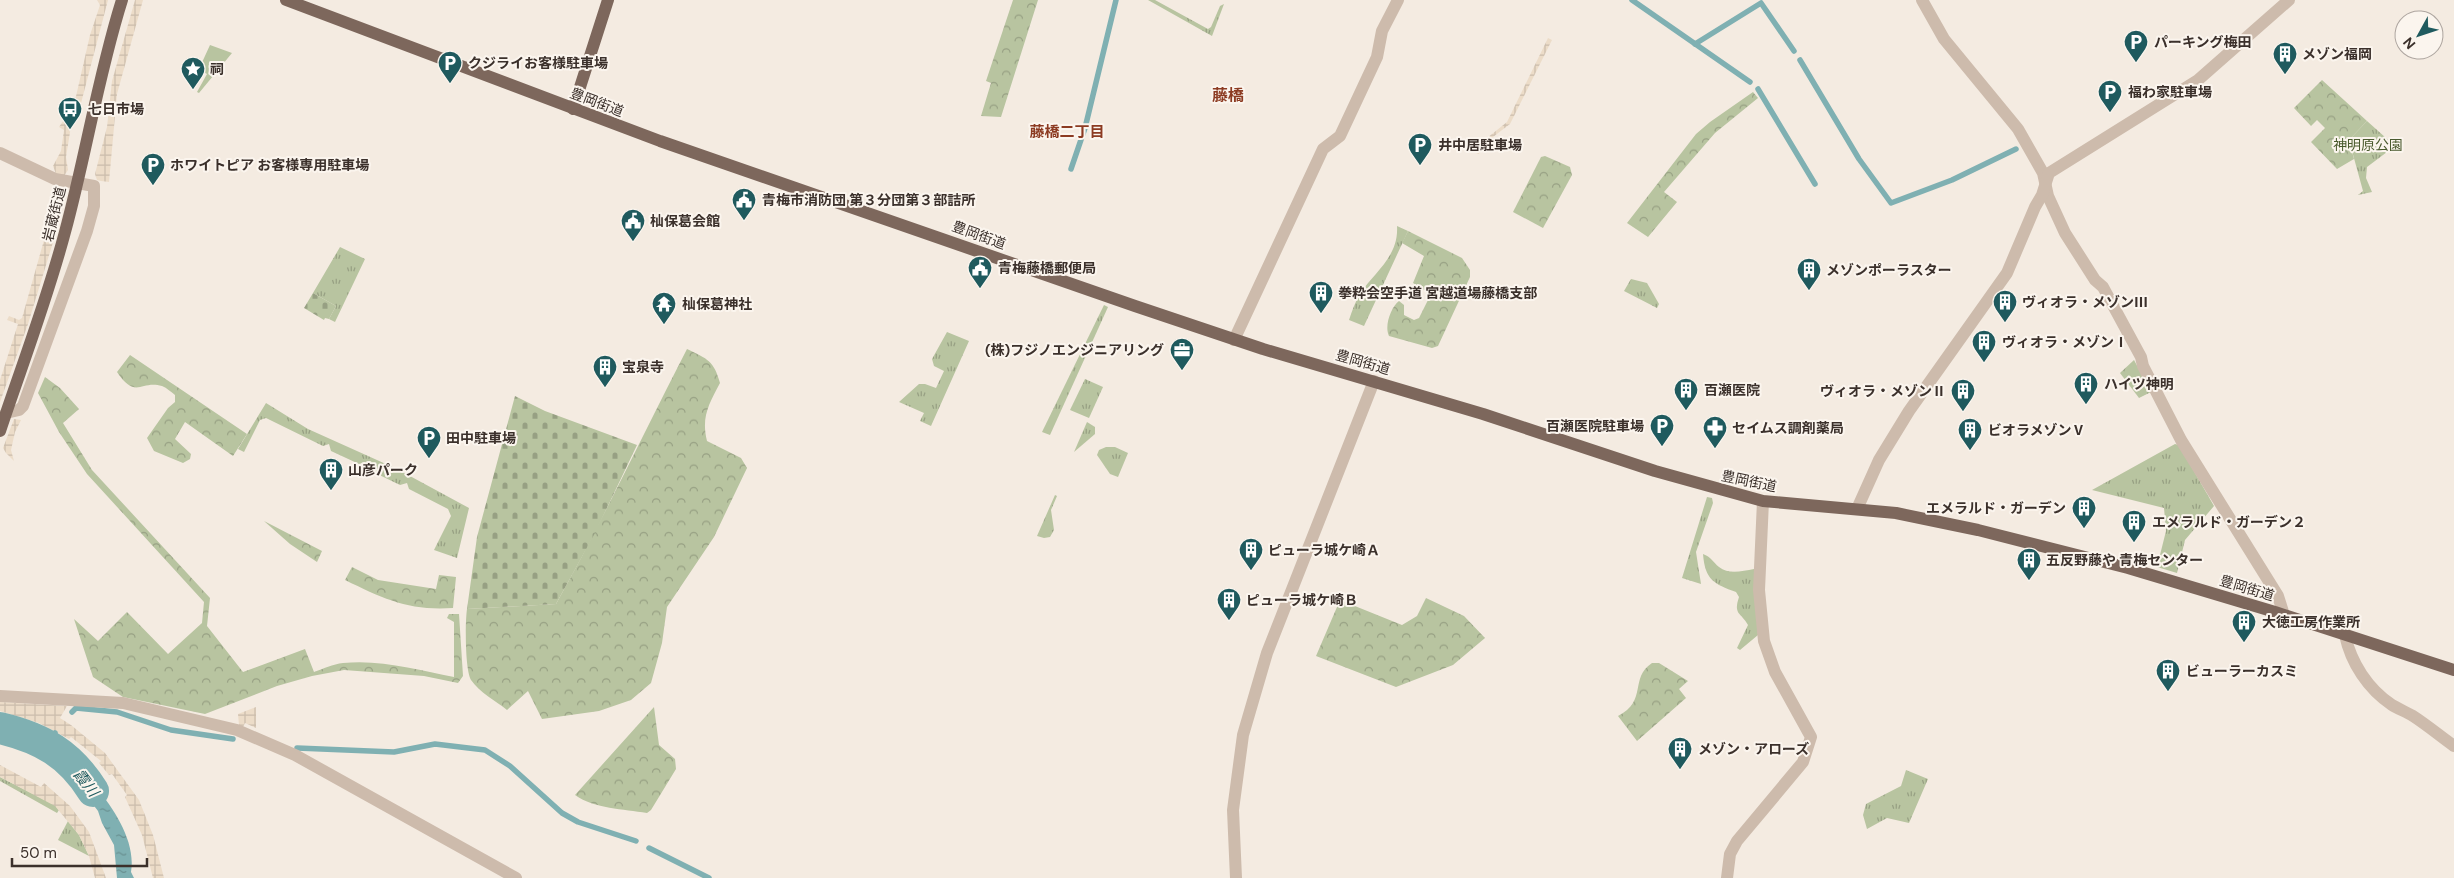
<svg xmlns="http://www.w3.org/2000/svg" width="2454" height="878" viewBox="0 0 2454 878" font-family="'DM Sans','Noto Sans JP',sans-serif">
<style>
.grass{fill:url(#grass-tufts)}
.forest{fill:url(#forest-crowns)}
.cemetery{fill:url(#cemetery-stones)}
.garden{fill:#b8c4a0}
.plaza{fill:url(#plaza-grid)}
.water{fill:url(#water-ripples)}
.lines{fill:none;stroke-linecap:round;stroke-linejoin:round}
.stream{stroke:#7fb0b2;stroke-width:5.5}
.river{stroke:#7fb0b2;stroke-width:32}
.minor{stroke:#cdbbac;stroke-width:12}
.major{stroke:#7d675c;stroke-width:12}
.labels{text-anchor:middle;stroke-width:4;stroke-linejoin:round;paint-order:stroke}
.poi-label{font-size:14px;font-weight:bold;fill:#3b302b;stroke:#fbf5ee;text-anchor:start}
.street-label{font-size:14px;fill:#3b302b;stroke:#fbf5ee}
.park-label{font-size:14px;fill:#4a5a2e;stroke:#fbf5ee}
.neighbourhood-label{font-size:15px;font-weight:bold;fill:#8c3b22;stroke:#fbf5ee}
.water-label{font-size:15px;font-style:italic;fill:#1f5a5e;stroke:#fbf5ee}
.quarter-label{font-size:16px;font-weight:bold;fill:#8c3b22;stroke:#fbf5ee}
</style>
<defs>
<pattern id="grass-tufts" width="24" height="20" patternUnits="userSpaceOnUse" patternTransform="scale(1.25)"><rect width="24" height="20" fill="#b8c4a0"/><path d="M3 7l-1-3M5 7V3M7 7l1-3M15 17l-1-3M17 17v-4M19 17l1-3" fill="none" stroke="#97a083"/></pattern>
<pattern id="forest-crowns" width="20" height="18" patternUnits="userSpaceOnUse" patternTransform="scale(1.25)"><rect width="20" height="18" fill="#b8c4a0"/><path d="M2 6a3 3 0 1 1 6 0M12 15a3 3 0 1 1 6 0" fill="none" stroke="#97a083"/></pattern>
<pattern id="cemetery-stones" width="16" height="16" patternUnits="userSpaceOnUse" patternTransform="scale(1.25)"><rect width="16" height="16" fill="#b8c4a0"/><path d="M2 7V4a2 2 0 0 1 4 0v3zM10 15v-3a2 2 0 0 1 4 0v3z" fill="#97a083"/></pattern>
<pattern id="plaza-grid" width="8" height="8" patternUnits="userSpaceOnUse" patternTransform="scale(1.25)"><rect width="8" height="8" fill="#ecdcc8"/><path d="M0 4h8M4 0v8" fill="none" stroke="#cbbdac"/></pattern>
<pattern id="water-ripples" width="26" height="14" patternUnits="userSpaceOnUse" patternTransform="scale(1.25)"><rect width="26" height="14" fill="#7fb0b2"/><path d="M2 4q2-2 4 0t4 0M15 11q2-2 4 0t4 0" fill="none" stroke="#699091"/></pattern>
</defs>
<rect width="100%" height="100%" fill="#f4ebe1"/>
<!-- grass -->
<g class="grass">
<polygon points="1148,0 1155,0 1208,29 1211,27 1220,6 1224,4 1212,36"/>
<polygon points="2367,121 2395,146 2367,167 2366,178 2372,192 2358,195 2363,191 2349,140"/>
<path d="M1397,226L1408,231L1364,326L1349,320C1352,311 1355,302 1360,294C1374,272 1399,257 1397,226Z"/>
<polygon points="340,247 365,259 335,322 329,319 336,306 313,293"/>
<polygon points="1631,279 1647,283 1659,304 1657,308 1624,291"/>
<polygon points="1104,305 1108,307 1050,435 1042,432"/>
<polygon points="947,332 969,341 931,426 920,421 924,413 899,402 919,384 925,384 936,388 944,371 934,366 932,359"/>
<polygon points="2134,360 2151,392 2139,398 2120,373"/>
<polygon points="1085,379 1103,387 1089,418 1070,410"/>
<polygon points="266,403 308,429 397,469 469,508 457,558 434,550 451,516 448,509 409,489 407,483 400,485 367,469 365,462 359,464 331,451 329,444 323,446 266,418 260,420 244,452 238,449"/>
<polygon points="1087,422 1095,427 1095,434 1074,452"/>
<polygon points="2175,444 2179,445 2214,506 2185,540 2177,573 2157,567 2166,531 2164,508 2092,490"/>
<polygon points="1106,447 1115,447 1128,453 1118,477 1110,474 1097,455 1099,450"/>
<polygon points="1055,495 1057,496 1051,510 1054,530 1050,537 1044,538 1037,536"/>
<polygon points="1707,497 1712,498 1713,503 1696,552 1701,584 1682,578"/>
<path d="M1703,554C1711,557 1713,562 1719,567C1729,575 1742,571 1754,569L1758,635L1740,650L1737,648L1748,625C1741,612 1733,615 1739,597L1736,592C1714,584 1705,580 1703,554Z"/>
<polygon points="1906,770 1928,779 1909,823 1887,818 1867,829 1863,815 1866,804 1901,786"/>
<polygon points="0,777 55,805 59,810 57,813 0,781"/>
<polygon points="68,821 79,835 89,856 58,840"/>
</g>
<!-- forest -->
<g class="forest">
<polygon points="1013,0 1038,0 1001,117 981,116 991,83 986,81"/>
<polygon points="2322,80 2367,121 2349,140 2354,159 2337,169 2311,142 2325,128 2317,120 2311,126 2294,108"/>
<polygon points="1753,92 1758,98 1715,133 1664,192 1677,202 1648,237 1627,223 1696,134 1710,122"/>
<polygon points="1545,156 1570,167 1572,175 1543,228 1513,212 1541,157"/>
<path d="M1408,231L1462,258L1470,270V277L1438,346L1432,348L1389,336C1384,326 1391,307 1399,301L1404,305V315L1414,320L1419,318L1428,300L1426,291L1413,283L1424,256L1402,243Z"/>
<path d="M687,349C708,359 714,361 720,383C709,404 701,417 707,441L741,458L747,468L714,537L667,607L662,643L651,683L631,700L599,711L542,719L528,691L507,710C496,701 479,692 471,680C465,669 465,623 467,609L556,604C603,520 643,434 687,349Z"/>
<path d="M130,355L247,434L233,456L185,422L175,439L191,454L190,459L183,463L154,451L147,438L168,408L175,402V395C171,392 167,388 162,386C140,380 136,400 117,372Z"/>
<path d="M45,377L60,388L79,409L63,423L92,470L210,598L207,626L243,672L305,649L314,672C323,669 333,664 343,663C380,659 419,670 454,677V622L447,618L449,614H459L463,676L458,683L424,676L344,670L312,676L277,686L205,714L123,697L93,677L74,619L98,641L127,612L168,654L202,623L204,602L87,474L59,432L38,393Z"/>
<polygon points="264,521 322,551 317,562 290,544"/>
<path d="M352,567L378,580L436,589L439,575L456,577L453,608C409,611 384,599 345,580Z"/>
<polygon points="1426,598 1464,616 1485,638 1453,665 1396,687 1316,656 1340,600 1402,625 1417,616"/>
<path d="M1652,663H1659L1688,681L1679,689L1686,698L1637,741L1618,716C1648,701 1629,678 1652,663Z"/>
<path d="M654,707L659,745L675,759L676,769L651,810L647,813C623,809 595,809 575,795Z"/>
</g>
<!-- cemetery -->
<g class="cemetery">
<polygon points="313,293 336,306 329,319 325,318 324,320 304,308"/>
<polygon points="515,396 545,411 637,445 595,533 556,604 467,609 477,537"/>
</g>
<!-- garden -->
<polygon class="garden" points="210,45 232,53 199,93 197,92 207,74 199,69"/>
<!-- plaza -->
<g class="plaza">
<polygon points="97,0 108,0 80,107 72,120 66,157 68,170 64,176 56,174 53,166 61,151 64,130 59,127 74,105 90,35 100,5"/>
<polygon points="135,0 143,0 117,94 109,182 101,181 97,180 95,174 107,127 112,81"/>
<polygon points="1548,38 1552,40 1510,124 1485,143 1479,154 1476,153 1482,142 1507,122"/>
<polygon points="59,187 64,189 65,193 54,239 28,324 0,402 0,380 18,324 7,320 9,316 19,320 22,318"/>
<polygon points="14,419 21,420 15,432 11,450 14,461 6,453 3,448"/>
<polygon points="0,702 67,706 60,718 71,725 105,753 139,800 153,835 164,878 153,878 142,835 125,797 127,795 112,774 109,775 99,763 101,761 71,737 69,739 39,723 0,711"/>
<polygon points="256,707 256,728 245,723 243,727 239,725 238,714"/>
<polygon points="0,765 41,787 44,783 70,806 89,832 106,878 95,878 89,856 79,835 55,806 0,777"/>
</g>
<!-- water -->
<path class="water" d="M65,757C81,763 87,775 97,788C115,811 136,842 131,872L134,878H117L114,845L102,823L98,811L82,790L77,774Z"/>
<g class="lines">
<!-- stream -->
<g class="stream">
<polyline points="1632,0 1750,82"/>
<polyline points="1695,44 1761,3 1794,51"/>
<polyline points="1800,60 1859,159 1891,203 1952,180 2016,149"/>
<polyline points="1758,89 1815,184"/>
<polyline points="1071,169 1085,128 1116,0"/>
<polyline points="72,712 76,708 117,712 171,730 233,739"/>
<polyline points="48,745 55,733"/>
<polyline points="297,748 394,752 435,744 485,750 510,766 562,813 578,822 636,841"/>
<polyline points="649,848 709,878"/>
</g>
<!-- river -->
<path class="river" d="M0,728C42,738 70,754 93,791"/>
<!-- minor -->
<g class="minor">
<polyline points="1922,0 1944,39 2018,129 2043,173 2048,196 2065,233 2095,280 2103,287 2141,357 2143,366 2181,440 2278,596 2284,615"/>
<polyline points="0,153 55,179 94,186 94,206 87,231 23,406 19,410 6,413"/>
<polyline points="1234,340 1323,149 1340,136 1377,57 1382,31 1398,0"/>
<polyline points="1857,509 1879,460 1909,411 2007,273 2035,207 2042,195 2049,173 2198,80 2289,0"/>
<path d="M2345,635C2351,663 2368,689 2392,705C2399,709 2406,712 2413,716C2427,725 2440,736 2454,746"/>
<polyline points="0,696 123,703 237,730 295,755 516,878"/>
<polyline points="1236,878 1233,810 1243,735 1267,653 1374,381"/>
<polyline points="1727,878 1730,854 1737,841 1803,762 1811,737 1775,672 1764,641 1759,590 1763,501"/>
</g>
<!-- major -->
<g class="major">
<polyline points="286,0 660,141 1135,306 1263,349 1483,414 1655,471 1763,501 1896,513 1978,530 2128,568 2275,612 2454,670"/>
<polyline points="573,109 608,0"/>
<path d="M0,431C22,365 47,300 65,232C86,155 98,76 122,0"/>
</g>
</g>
<!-- icons -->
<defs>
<symbol id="parking-pin" viewBox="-11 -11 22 30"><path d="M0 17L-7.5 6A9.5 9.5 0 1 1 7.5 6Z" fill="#1f5a5e" stroke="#fbf5ee"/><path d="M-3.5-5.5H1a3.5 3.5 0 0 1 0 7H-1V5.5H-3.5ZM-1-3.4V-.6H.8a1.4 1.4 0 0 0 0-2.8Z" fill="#fff"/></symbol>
<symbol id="building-pin" viewBox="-11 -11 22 30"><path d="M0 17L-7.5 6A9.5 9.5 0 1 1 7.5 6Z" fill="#1f5a5e" stroke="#fbf5ee"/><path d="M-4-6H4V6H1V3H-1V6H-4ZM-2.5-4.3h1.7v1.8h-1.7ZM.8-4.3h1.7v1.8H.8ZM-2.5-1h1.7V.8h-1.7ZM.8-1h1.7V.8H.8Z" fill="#fff"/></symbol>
<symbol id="sight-pin" viewBox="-11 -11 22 30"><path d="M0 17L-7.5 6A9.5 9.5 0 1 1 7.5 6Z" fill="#1f5a5e" stroke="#fbf5ee"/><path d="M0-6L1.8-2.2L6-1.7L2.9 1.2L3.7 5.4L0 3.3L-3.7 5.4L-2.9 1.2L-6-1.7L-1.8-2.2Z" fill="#fff"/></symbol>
<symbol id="bus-pin" viewBox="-11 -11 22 30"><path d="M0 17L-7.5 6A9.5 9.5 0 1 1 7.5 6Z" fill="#1f5a5e" stroke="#fbf5ee"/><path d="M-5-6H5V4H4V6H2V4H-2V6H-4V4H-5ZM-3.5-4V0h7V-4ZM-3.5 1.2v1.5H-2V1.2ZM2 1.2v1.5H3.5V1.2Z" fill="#fff"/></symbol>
<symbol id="civic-pin" viewBox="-11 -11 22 30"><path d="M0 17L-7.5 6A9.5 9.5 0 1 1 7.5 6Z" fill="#1f5a5e" stroke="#fbf5ee"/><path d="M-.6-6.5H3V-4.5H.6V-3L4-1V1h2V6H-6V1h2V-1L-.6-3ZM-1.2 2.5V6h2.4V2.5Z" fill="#fff"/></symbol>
<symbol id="temple-pin" viewBox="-11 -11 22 30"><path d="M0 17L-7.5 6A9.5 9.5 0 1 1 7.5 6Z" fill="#1f5a5e" stroke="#fbf5ee"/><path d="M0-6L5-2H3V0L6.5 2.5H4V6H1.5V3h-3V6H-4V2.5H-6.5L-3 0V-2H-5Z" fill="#fff"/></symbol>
<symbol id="office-pin" viewBox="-11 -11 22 30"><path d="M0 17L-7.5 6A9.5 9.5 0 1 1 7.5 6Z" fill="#1f5a5e" stroke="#fbf5ee"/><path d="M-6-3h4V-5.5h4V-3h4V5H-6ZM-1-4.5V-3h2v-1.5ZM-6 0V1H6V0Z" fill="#fff"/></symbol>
<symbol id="pharmacy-pin" viewBox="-11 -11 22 30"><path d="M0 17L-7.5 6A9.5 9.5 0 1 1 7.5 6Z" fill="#1f5a5e" stroke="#fbf5ee"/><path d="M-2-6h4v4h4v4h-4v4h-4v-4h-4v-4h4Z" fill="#fff"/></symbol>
</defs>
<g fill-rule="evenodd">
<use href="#parking-pin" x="2122" y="28" width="28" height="38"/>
<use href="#building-pin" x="2271" y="40" width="28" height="38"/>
<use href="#parking-pin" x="436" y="49" width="28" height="38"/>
<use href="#sight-pin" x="179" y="55" width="28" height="38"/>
<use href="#parking-pin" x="2096" y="78" width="28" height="38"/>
<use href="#bus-pin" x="56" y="95" width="28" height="38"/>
<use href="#parking-pin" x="1406" y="131" width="28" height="38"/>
<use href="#parking-pin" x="139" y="151" width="28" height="38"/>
<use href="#civic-pin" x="730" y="186" width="28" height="38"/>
<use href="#civic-pin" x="619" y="207" width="28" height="38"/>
<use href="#civic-pin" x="966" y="254" width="28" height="38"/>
<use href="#building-pin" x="1795" y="256" width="28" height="38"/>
<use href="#building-pin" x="1307" y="279" width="28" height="38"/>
<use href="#building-pin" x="1991" y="288" width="28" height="38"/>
<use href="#temple-pin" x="650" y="290" width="28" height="38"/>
<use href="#building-pin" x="1970" y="328" width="28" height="38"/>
<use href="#office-pin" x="1168" y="336" width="28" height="38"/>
<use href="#building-pin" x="591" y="353" width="28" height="38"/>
<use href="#building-pin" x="2072" y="370" width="28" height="38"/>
<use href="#building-pin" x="1672" y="376" width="28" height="38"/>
<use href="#building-pin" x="1949" y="377" width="28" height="38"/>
<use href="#parking-pin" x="1648" y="412" width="28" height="38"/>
<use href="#pharmacy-pin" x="1701" y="414" width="28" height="38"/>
<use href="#building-pin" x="1956" y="416" width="28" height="38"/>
<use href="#parking-pin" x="415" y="424" width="28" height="38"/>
<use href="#building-pin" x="317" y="456" width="28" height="38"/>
<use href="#building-pin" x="2070" y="494" width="28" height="38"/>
<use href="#building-pin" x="2120" y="508" width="28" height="38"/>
<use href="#building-pin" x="1237" y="536" width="28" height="38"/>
<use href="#building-pin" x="2015" y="546" width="28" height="38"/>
<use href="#building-pin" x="1215" y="586" width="28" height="38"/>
<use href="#building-pin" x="2230" y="608" width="28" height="38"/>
<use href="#building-pin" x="2154" y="657" width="28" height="38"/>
<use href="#building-pin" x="1666" y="735" width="28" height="38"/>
</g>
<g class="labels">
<!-- poi labels -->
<g class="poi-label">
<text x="2154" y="47">パーキング梅田</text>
<text x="2302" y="59">メゾン福岡</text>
<text x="468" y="68">クジライお客様駐車場</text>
<text x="210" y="74">祠</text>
<text x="2128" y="97">福わ家駐車場</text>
<text x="88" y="114">七日市場</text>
<text x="1438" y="150">井中居駐車場</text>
<text x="170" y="170">ホワイトピア お客様専用駐車場</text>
<text x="762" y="205">青梅市消防団 第３分団第３部詰所</text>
<text x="650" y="226">杣保葛会館</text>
<text x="998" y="273">青梅藤橋郵便局</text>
<text x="1826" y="275">メゾンポーラスター</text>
<text x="1338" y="298">拳粋会空手道 宮越道場藤橋支部</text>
<text x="2022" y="307">ヴィオラ・メゾンⅢ</text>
<text x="682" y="309">杣保葛神社</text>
<text x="2002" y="347">ヴィオラ・メゾンⅠ</text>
<text x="1164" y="355" text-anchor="end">(株)フジノエンジニアリング</text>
<text x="622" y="372">宝泉寺</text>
<text x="2104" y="389">ハイツ神明</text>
<text x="1704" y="395">百瀬医院</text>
<text x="1946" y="396" text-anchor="end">ヴィオラ・メゾンⅡ</text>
<text x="1644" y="431" text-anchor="end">百瀬医院駐車場</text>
<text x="1732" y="433">セイムス調剤薬局</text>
<text x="1988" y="435">ビオラメゾンⅤ</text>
<text x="446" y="443">田中駐車場</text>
<text x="348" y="475">山彦パーク</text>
<text x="2066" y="513" text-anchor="end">エメラルド・ガーデン</text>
<text x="2152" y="527">エメラルド・ガーデン２</text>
<text x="1268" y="555">ピューラ城ケ崎Ａ</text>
<text x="2046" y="565">五反野藤や 青梅センター</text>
<text x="1246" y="605">ピューラ城ケ崎Ｂ</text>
<text x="2262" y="627">大徳工房作業所</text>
<text x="2186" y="676">ビューラーカスミ</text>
<text x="1698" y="754">メゾン・アローズ</text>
</g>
<!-- street labels -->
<g class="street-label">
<text transform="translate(597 102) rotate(21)" y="5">豊岡街道</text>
<text transform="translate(54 214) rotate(-76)" y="5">岩蔵街道</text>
<text transform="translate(979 235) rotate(20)" y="5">豊岡街道</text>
<text transform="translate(1363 362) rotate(16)" y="5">豊岡街道</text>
<text transform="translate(1749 481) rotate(12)" y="5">豊岡街道</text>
<text transform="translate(2247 588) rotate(17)" y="5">豊岡街道</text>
</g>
<!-- park labels -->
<g class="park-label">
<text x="2368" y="150">神明原公園</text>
</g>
<!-- neighbourhood labels -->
<g class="neighbourhood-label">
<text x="1067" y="137">藤橋二丁目</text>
</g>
<!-- water labels -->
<g class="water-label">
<text transform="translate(86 783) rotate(52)" y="5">霞川</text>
</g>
<!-- quarter labels -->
<g class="quarter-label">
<text x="1228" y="101">藤橋</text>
</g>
</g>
<!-- north arrow -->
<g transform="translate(2419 35) rotate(230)"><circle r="24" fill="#fbf5ee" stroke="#aea6a0"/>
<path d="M0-4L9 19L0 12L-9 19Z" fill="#1f5a5e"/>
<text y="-8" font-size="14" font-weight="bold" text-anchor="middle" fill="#3b302b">N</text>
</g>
<!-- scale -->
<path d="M12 858v8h135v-8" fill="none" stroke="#3b302b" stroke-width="2.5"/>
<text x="20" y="858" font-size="15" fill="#3b302b" stroke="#fbf5ee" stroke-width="4" paint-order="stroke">50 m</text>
</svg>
